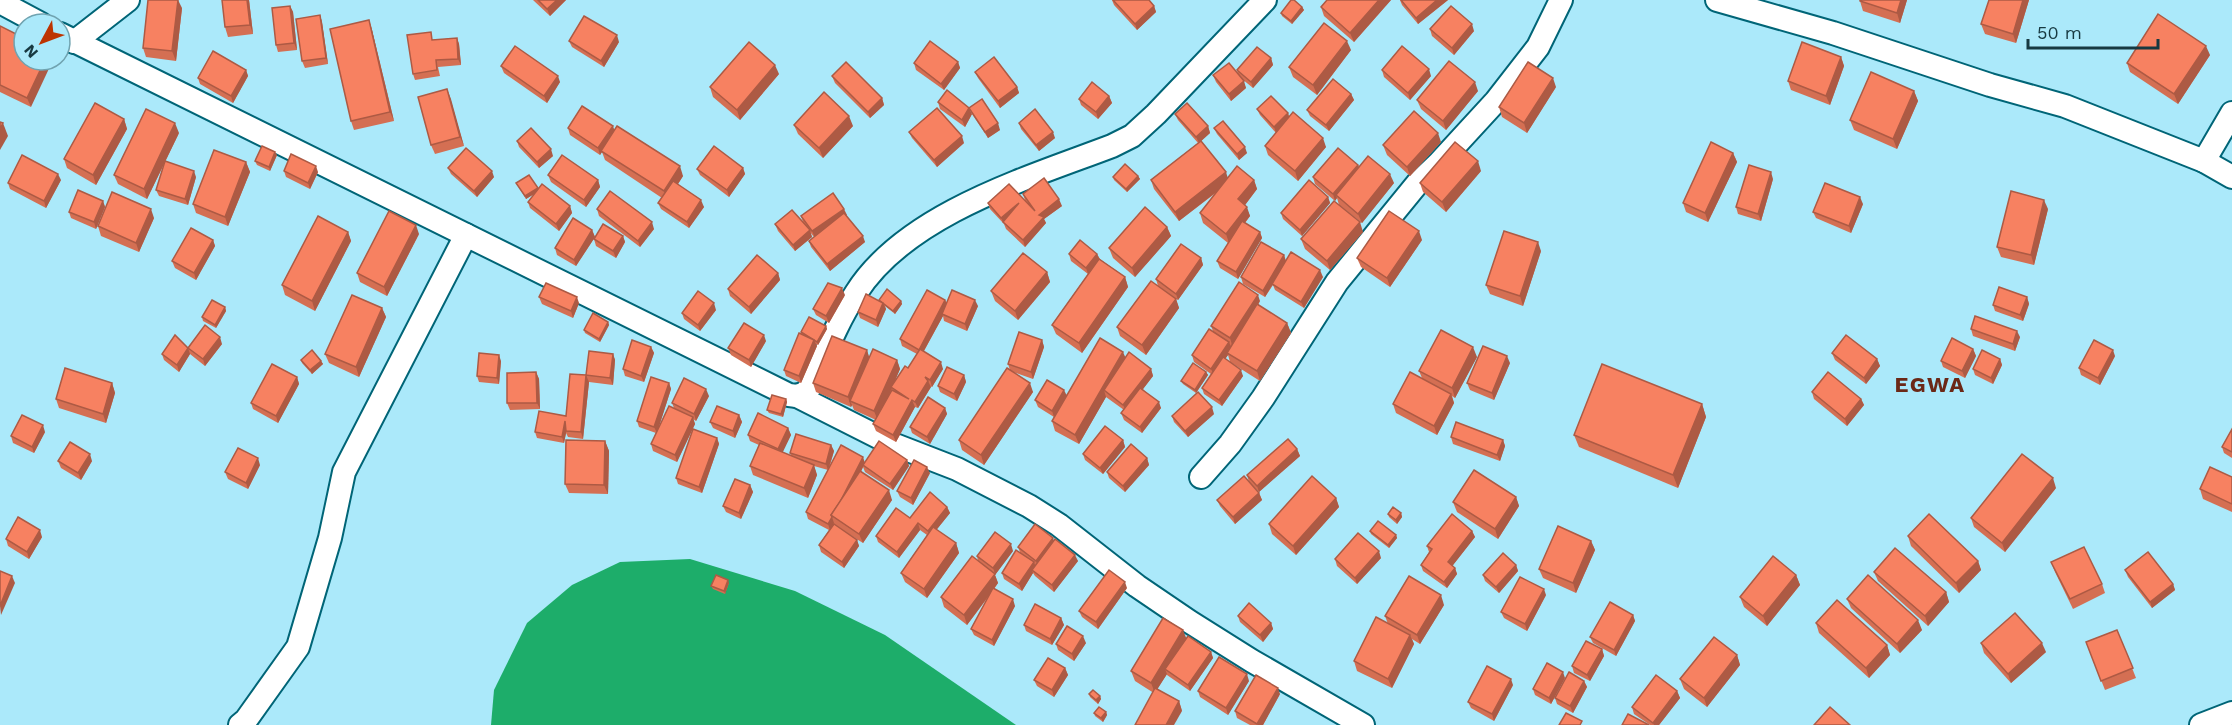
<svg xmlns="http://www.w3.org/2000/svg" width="2232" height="725" viewBox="0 0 2232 725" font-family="'Work Sans',sans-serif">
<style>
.water{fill:#1dad6a}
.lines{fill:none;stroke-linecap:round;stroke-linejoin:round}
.minor-casing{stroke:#006577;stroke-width:26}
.minor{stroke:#fff;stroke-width:22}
.wall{fill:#d46f53}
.shaded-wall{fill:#ad5a44}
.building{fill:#f78161;stroke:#ad5a44;stroke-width:1.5}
.labels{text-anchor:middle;stroke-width:5;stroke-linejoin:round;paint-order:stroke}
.district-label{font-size:22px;font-weight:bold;letter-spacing:1.5px;fill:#6b2816;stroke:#abe9fa}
</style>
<rect width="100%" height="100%" fill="#abe9fa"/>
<!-- water -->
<polygon class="water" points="690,559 795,591 885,635 1016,725 491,725 494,690 527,623 572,585 620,562"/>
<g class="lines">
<defs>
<g id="minor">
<polyline points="1717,0 1833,33 1990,85 2065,106 2204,161 2232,177"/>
<polyline points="0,2 41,24"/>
<polyline points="60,34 789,395 797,396 890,443 957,469 1029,506 1059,525 1137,586 1190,622 1252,661 1363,725"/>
<polyline points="74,42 128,0"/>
<polyline points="2204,161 2232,113"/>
<path d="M797,396L805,393L810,387C824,356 837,322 856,293C906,214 1028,178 1112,146L1132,136L1156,114L1265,0"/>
<polyline points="1201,477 1230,444 1263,398 1337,282 1417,184 1439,163 1496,101 1538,47 1561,0"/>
<polyline points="240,725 246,720 298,647 330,538 344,472 466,235"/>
<polyline points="2201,725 2232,713"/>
</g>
</defs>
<!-- minor casing -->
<use href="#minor" class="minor-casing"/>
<!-- minor -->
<use href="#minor" class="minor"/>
</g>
<!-- wall -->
<g class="wall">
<polygon points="249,0 253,34 228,37 225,27"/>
<polygon points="533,0 566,0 550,16"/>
<polygon points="1112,0 1149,0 1154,6 1156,12 1137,30 1114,5"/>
<polygon points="1391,0 1354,42 1324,16 1321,7"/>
<polygon points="1400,0 1448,0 1418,24 1402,5"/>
<polygon points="1907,0 1900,23 1863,11 1860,1"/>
<polygon points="1989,0 2029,0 2016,43 1985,34 1981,24"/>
<polygon points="290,6 293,12 297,50 278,52 276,45"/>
<polygon points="1302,7 1304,10 1292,24 1282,16 1281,13"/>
<polygon points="182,8 176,61 146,57 143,48"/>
<polygon points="320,15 322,22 328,64 305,68 302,61"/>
<polygon points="369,20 372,30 394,121 354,130 351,121"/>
<polygon points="0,26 24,38 31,107 0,92"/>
<polygon points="1430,29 1474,31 1454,55 1432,36"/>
<polygon points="457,38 459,44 461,65 438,67 440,76 415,80 413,74 433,40"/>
<polygon points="569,41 619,42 604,67 572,47"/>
<polygon points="1351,50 1317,95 1293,77 1289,67"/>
<polygon points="2210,55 2178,104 2130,72 2127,63"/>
<polygon points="1841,57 1844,66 1830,105 1791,90 1788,81"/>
<polygon points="1271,58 1273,65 1253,88 1242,79 1246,88 1231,101 1216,82 1213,75 1238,75 1237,70"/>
<polygon points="958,62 960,68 944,90 916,70 914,63"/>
<polygon points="501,66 560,82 547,103 504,73"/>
<polygon points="246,70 248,76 233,103 200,84 198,78"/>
<polygon points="1382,70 1431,76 1410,100 1384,77"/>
<polygon points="975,72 1017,87 1019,93 1000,108 978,78"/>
<polygon points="779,74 740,120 713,97 710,87"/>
<polygon points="832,76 882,98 884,105 870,118 835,83"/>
<polygon points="1556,87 1527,133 1502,117 1499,107"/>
<polygon points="447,89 464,146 435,154 431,145"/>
<polygon points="1478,91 1446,130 1421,109 1417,100"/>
<polygon points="1914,91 1918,101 1897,149 1854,130 1850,120"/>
<polygon points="1351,94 1354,100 1329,131 1310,116 1307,110"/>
<polygon points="1109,96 1112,103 1098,119 1081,105 1079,99"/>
<polygon points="938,102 972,114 965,127 940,109"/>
<polygon points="969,108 1000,130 988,138 972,114"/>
<polygon points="1257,109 1288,113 1289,117 1326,147 1298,181 1268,155 1265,146 1276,133 1260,115"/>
<polygon points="1175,114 1208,126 1210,133 1201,141 1228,178 1254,180 1257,189 1245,205 1250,216 1245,223 1260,232 1262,238 1238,279 1220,268 1217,261 1228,243 1203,223 1200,213 1217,192 1179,221 1154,189 1151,180 1198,143 1178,120"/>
<polygon points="124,119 127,129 96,185 67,168 64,159"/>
<polygon points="1019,123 1055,138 1039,151 1021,129"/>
<polygon points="794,125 853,126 823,158 798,134"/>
<polygon points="568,128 615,130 683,176 678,184 704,207 689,228 661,209 658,203 662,198 605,160 602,152 600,155 570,135"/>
<polygon points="1214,128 1247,153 1239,160 1217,134"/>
<polygon points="909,132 964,143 937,167 912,138"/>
<polygon points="179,133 147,199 118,184 114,175"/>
<polygon points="517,141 553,156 539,168 519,147"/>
<polygon points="1441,142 1410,176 1387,155 1383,145"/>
<polygon points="1733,153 1737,162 1708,222 1686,212 1683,203"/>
<polygon points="277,155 270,171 257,165 255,161"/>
<polygon points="246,162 250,172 228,226 196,213 193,204"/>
<polygon points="1358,165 1359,167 1394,183 1362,223 1339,205 1337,198 1335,201 1315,184 1313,177"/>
<polygon points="448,168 494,177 477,197 451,174"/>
<polygon points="743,168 745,174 729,197 700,175 697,169"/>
<polygon points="284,171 318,172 310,189 286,177"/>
<polygon points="1481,171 1446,212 1423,192 1420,183"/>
<polygon points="548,175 598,180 600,187 586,207 551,182"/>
<polygon points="1138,176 1140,179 1127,192 1114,180 1113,177"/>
<polygon points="196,177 188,205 159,196 156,190"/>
<polygon points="1773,179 1761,221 1738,214 1736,207"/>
<polygon points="61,180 46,208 10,189 8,183"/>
<polygon points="516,183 538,189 570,206 572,213 559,231 530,208 528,202 534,194 526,199"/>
<polygon points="1023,194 1062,206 1044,219 1046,223 1025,247 1006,229 1004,224 990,209 988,203 1025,200"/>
<polygon points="1328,197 1330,203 1302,236 1283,219 1281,213"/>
<polygon points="103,201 105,207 96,229 71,218 69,212"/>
<polygon points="1863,204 1851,233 1816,218 1813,212"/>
<polygon points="597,209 654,229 640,247 599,216"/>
<polygon points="2048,209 2034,265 2001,257 1997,247"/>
<polygon points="846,215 865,242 830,271 811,247 809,241 814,237 810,232 812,237 795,251 778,231 775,224 803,222 801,216"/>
<polygon points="154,218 139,252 101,236 98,226"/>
<polygon points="1167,227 1171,236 1135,277 1113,258 1109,248"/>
<polygon points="592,230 595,237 576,266 557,255 555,248"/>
<polygon points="348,232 351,241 315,311 285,295 282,285"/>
<polygon points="1363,232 1330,270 1305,249 1301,239"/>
<polygon points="419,234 387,296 360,282 357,273"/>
<polygon points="623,236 625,242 616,258 596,246 594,239"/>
<polygon points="213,240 215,246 196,280 175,268 172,261"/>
<polygon points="1422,240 1390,287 1361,267 1357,258"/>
<polygon points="1541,251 1523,306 1490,294 1486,285"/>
<polygon points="1069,254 1097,254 1100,259 1125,277 1128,287 1082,353 1056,334 1052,325 1088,274 1071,261"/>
<polygon points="1284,255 1286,261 1323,277 1304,308 1275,290 1273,285 1265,297 1243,284 1241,277"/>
<polygon points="1201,258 1203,265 1178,300 1159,287 1176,299 1179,308 1146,355 1120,336 1117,327 1158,286 1156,279"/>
<polygon points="1047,272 1050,282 1018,320 995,301 991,291"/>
<polygon points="778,273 780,280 751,314 730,296 728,289"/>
<polygon points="845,295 829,323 816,315 813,309"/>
<polygon points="539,297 579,303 573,318 542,304"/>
<polygon points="2027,297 2029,304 2023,321 1995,311 1993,305"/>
<polygon points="945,300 947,303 978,306 967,331 944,321 943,316 924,351 943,369 932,387 930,386 931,387 918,408 915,407 896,442 876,431 873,424 876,420 854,410 852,405 851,407 816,392 813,383 867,350 869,358 897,360 900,369 895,380 908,368 917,354 902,346 900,339"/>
<polygon points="880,301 901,301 902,304 895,314 885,306 886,309 878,327 860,318 858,312"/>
<polygon points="1260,301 1258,305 1287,323 1291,333 1260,381 1230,362 1228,355 1225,359 1243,376 1222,406 1204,394 1202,388 1211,374 1194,362 1192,355 1213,331 1211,326"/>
<polygon points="225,307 226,311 216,328 203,321 202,317"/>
<polygon points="382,308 386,317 359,377 329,363 325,354"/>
<polygon points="716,310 700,331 684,319 682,313"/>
<polygon points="608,322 609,325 600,342 585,333 584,330"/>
<polygon points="826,326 827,329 818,345 816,344 817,346 801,383 786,376 784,370 801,334 801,332"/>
<polygon points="1971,329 2020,337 2015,351 1973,336"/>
<polygon points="1042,340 1044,347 1033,379 1013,372 1033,392 984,465 962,450 959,440 1010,370 1008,364"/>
<polygon points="766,341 751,367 731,355 728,348"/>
<polygon points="222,344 205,366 190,354 179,372 164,360 162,354 188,348"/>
<polygon points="651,347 654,353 644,382 625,376 623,369"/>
<polygon points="1973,349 1976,356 1965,378 1943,367 1941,361"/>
<polygon points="1832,353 1877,359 1880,366 1866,384 1835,360"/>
<polygon points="613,354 615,360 613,385 589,382 583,439 568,437 566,433 564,443 537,438 535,432 566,416 586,375"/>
<polygon points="2115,356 2100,385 2081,375 2079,368"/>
<polygon points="1477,357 1455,398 1452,396 1454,403 1437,435 1396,413 1393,404 1422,378 1419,371"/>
<polygon points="1125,358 1151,369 1153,376 1143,389 1161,408 1142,433 1124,420 1121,413 1124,410 1106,397 1079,444 1055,431 1052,421 1054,417 1038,407 1035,400 1066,395"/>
<polygon points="2000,359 2002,365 1993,384 1975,375 1973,369"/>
<polygon points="301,360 321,361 323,364 312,374 302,363"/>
<polygon points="501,361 499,384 479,382 477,376"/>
<polygon points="1510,363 1494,400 1470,390 1467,383"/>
<polygon points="536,372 539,379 540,409 510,410 507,403"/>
<polygon points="1206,372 1208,375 1196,393 1183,384 1181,381"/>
<polygon points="964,375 966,382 957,401 940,392 938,386"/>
<polygon points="297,377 299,384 278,423 253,409 251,403"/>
<polygon points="112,383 115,393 106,423 59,408 56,399"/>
<polygon points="669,383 671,389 657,432 674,408 672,403 709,396 696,421 693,419 695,424 677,462 653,451 651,444 656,433 639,427 637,421"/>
<polygon points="1812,392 1861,399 1864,405 1847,426 1814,399"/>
<polygon points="786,399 787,402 783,417 769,413 767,410"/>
<polygon points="1702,404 1706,417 1678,488 1579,447 1574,435"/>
<polygon points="945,408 947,414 930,444 912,433 910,427"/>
<polygon points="1214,414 1188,437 1174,422 1172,416"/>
<polygon points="739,415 742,422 735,438 713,428 710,422"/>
<polygon points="788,428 791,435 782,452 791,456 790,453 831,445 834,451 829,469 865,462 907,460 909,466 893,490 865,472 863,467 861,472 892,500 863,543 839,528 857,540 859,546 844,568 821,552 819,545 829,530 808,519 806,512 828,470 814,466 817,475 808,498 753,475 750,466 759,445 750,441 748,435"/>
<polygon points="2232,429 2232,458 2224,453 2222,447"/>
<polygon points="45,432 34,453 13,443 11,436"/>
<polygon points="1451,437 1503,440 1505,446 1500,461 1453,444"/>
<polygon points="717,438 719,444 702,493 678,484 676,478"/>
<polygon points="1123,440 1125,447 1103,474 1085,460 1083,454"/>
<polygon points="605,441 609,451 608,494 569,493 565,484"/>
<polygon points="1297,449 1300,456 1259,492 1249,482 1247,475"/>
<polygon points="1147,458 1149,465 1125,492 1109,478 1107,472"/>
<polygon points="58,461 92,461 81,480 61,468"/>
<polygon points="260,465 248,489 228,479 225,472"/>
<polygon points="930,473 913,505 900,497 897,491"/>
<polygon points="2232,477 2232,512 2203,499 2200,489"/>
<polygon points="750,485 753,492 741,519 726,512 723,506"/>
<polygon points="2056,488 2005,552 1974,527 1971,518"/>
<polygon points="1259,493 1262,500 1235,524 1220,506 1217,500"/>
<polygon points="1516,497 1519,506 1498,539 1457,512 1453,502"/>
<polygon points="1336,498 1339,507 1296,555 1272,534 1269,524"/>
<polygon points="947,507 950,513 936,530 956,543 959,553 927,598 905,582 901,573 927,535 920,530 899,558 878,542 876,536 910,518"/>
<polygon points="1401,513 1402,517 1397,524 1389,517 1388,514"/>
<polygon points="1370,531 1396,535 1397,538 1389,548 1371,534"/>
<polygon points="1472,531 1475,537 1452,566 1455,568 1457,574 1447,588 1423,571 1421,565 1429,552 1427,546"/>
<polygon points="1908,536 1978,561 1981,570 1959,593 1911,546"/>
<polygon points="42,537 29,559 8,546 6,539"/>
<polygon points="1054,541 1078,561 1054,592 1035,576 1033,573 1022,591 1004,579 1002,573 1020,552 1018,547"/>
<polygon points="1591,541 1595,550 1576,593 1543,578 1539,569"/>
<polygon points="1013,551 995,575 998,583 994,589 1015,606 994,646 974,635 971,629 989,596 967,625 944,607 941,597 978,561 977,556"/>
<polygon points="1381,558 1357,584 1337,566 1335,559"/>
<polygon points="2051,562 2102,584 2105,593 2073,609 2055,572"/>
<polygon points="1516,565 1518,571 1499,593 1485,581 1483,575"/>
<polygon points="2125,570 2173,584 2175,590 2152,608 2128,577"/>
<polygon points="1874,572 1946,592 1949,602 1928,626 1878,581"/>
<polygon points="1796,575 1800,585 1767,626 1744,607 1740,597"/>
<polygon points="729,583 725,594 713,589 711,586"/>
<polygon points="1127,588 1098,629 1082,617 1079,611"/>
<polygon points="1546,595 1527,631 1504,618 1501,612"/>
<polygon points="1847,599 1922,630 1900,653 1851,608"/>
<polygon points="1444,605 1420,644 1412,639 1414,644 1392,688 1357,671 1354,661 1388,624 1385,616"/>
<polygon points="1633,615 1635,621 1616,656 1593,643 1590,637"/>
<polygon points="1238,616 1271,623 1273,629 1263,642 1240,622"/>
<polygon points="1061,618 1064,625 1052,645 1026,631 1024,625"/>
<polygon points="1816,623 1887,645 1890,655 1869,678 1819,633"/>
<polygon points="2117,630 2136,678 2105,690 2086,642"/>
<polygon points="1186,638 1211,652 1213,658 1190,691 1167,675 1167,674 1157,689 1179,701 1182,711 1135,681 1131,671"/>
<polygon points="1086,643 1074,661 1058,650 1056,644"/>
<polygon points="1981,643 2046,652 2011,683 1984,653"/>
<polygon points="1602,649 1604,656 1590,681 1574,673 1572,666"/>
<polygon points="1737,655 1740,665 1707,707 1684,689 1680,679"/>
<polygon points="1065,668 1068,675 1054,697 1037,686 1034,680"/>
<polygon points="1565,678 1551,704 1535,695 1533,689"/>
<polygon points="1249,681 1228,715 1200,697 1198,691"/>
<polygon points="1584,681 1587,687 1573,713 1557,704 1555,698"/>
<polygon points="1513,685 1494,721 1471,708 1468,702"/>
<polygon points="1677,691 1680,698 1659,725 1650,725 1634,714 1632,707"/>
<polygon points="1089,694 1100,696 1101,699 1098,704 1090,697"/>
<polygon points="1280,694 1263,725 1250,725 1237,718 1235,711"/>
<polygon points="1106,712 1107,715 1103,722 1095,716 1094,713"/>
</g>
<!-- shaded-wall -->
<g class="shaded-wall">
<polygon points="178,0 182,8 176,61 172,51"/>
<polygon points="247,0 249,0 253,34 250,25"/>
<polygon points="557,0 566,0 550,16 547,9"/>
<polygon points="1379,0 1391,0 1354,42 1350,33"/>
<polygon points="1437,0 1448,0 1418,24 1416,18"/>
<polygon points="1901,0 1907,0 1900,23 1897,13"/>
<polygon points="2023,0 2029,0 2016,43 2013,34"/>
<polygon points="290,6 293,12 297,50 294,43"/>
<polygon points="1154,6 1156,12 1137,30 1135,24"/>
<polygon points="1302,7 1304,10 1292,24 1291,21"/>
<polygon points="320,15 322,22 328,64 326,58"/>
<polygon points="369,20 372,30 394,121 390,112"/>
<polygon points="1472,24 1474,31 1454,55 1452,48"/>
<polygon points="617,35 619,42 604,67 601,61"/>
<polygon points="457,38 459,44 461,65 458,59"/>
<polygon points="1347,41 1351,50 1317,95 1313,85"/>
<polygon points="2206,46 2210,55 2178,104 2174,94"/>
<polygon points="1841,57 1844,66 1830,105 1826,96"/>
<polygon points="1271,58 1273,65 1253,88 1251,82"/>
<polygon points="45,60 53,60 31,107 27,98"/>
<polygon points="958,62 960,68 944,90 941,84"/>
<polygon points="775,65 779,74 740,120 737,110"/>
<polygon points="1429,69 1431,76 1410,100 1408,93"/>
<polygon points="246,70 248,76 233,103 231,96"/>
<polygon points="558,76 560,82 547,103 544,96"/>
<polygon points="1553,78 1556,87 1527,133 1524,123"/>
<polygon points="1244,81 1246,88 1231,101 1229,94"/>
<polygon points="1475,82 1478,91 1446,130 1443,121"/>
<polygon points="1017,87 1019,93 1000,108 998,101"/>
<polygon points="447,89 451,99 464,146 460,137"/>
<polygon points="1914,91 1918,101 1897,149 1893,139"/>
<polygon points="1351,94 1354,100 1329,131 1326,125"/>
<polygon points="1109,96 1112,103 1098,119 1096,112"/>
<polygon points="882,98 884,105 870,118 868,112"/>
<polygon points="969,108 972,114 965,127 962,120"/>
<polygon points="1288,113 1290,120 1276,133 1274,127"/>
<polygon points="849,116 853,126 823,158 819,148"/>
<polygon points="124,119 127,129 96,185 93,175"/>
<polygon points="3,123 8,136 0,150 0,129"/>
<polygon points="175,123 179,133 147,199 144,189"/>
<polygon points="998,123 1000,130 988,138 985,132"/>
<polygon points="613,126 615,132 600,155 598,148"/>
<polygon points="1208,126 1210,133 1199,143 1196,137"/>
<polygon points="1053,132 1055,138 1039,151 1036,145"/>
<polygon points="1438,133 1441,142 1410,176 1407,167"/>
<polygon points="962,136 964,143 937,167 934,160"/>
<polygon points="1323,138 1326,147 1298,181 1295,171"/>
<polygon points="1245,147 1247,153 1239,160 1237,154"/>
<polygon points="551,149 553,156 539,168 537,162"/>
<polygon points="275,152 277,155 270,171 269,167"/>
<polygon points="1733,153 1737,162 1708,222 1705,213"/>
<polygon points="1478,161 1481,171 1446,212 1442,202"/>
<polygon points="246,162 250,172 228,226 225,217"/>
<polygon points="1358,165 1360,171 1336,195 1337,198 1335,201 1333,194"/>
<polygon points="316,166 318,172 310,189 308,183"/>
<polygon points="680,166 683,176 667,201 664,191"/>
<polygon points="743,168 745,174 729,197 727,190"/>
<polygon points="194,171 196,177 188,205 185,199"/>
<polygon points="492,171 494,177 477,197 474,191"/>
<polygon points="1226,172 1229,182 1179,221 1175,212"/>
<polygon points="1771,172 1773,179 1761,221 1758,214"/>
<polygon points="58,174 61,180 46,208 44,201"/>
<polygon points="1390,174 1394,183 1362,223 1358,214"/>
<polygon points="1138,176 1140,179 1127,192 1126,189"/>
<polygon points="598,180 600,187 586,207 584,200"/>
<polygon points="1254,180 1257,189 1242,209 1238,199"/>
<polygon points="538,188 539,191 526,199 525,196"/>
<polygon points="1328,197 1330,203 1302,236 1300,230"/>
<polygon points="1860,197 1863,204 1851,233 1849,226"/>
<polygon points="1059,199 1062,206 1044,219 1046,223 1025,247 1023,240 1039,215"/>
<polygon points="701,200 704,207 689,228 687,222"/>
<polygon points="2044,200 2048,209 2034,265 2031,255"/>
<polygon points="103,201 105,207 96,229 94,222"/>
<polygon points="1019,203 1003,222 1004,224 1001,218"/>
<polygon points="570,206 572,213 559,231 556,224"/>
<polygon points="1247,207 1250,216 1229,243 1226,234"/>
<polygon points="151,209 154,218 139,252 136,243"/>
<polygon points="844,209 847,215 815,238 812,231"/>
<polygon points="652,222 654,229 640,247 638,241"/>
<polygon points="1360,222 1363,232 1330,270 1327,261"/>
<polygon points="416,225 419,234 387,296 384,287"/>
<polygon points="1167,227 1171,236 1135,277 1132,268"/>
<polygon points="592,230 595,237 576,266 574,260"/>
<polygon points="810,230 812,237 795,251 793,245"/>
<polygon points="1419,231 1422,240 1390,287 1387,278"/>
<polygon points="348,232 351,241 315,311 312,301"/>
<polygon points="1260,232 1262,238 1238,279 1236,272"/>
<polygon points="623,236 625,242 616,258 613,251"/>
<polygon points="863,236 865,242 830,271 827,264"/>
<polygon points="213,240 215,246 196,280 194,273"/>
<polygon points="1538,242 1541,251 1523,306 1520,296"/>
<polygon points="1097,254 1100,260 1088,274 1086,268"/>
<polygon points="1284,255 1286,262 1265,297 1263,291"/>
<polygon points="1201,258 1203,265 1178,300 1176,294"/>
<polygon points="1320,270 1323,277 1304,308 1301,302"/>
<polygon points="1047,272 1050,282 1018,320 1015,311"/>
<polygon points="778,273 780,280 751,314 749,307"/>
<polygon points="1125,277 1128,287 1082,353 1079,343"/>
<polygon points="842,288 845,295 829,323 826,316"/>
<polygon points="1258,295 1260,301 1232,345 1230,338"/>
<polygon points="577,297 579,303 573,318 571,311"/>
<polygon points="2027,297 2029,304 2023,321 2020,315"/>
<polygon points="1176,299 1179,308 1146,355 1142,345"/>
<polygon points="945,300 948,307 942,314 943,316 921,356 919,350"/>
<polygon points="975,300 978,306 967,331 965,324"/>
<polygon points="901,301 902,304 895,314 893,311"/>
<polygon points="714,303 716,310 700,331 698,325"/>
<polygon points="883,303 886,309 878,327 876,320"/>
<polygon points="225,307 226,311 216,328 215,325"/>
<polygon points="382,308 386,317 359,377 356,367"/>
<polygon points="608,322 609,325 600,342 599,339"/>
<polygon points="1287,323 1291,333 1260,381 1257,371"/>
<polygon points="826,326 827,329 818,345 817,342"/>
<polygon points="2017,331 2020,337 2015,351 2013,344"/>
<polygon points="764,335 766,341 751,367 749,360"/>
<polygon points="220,337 222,344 205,366 203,359"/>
<polygon points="814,340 817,346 801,383 799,376"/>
<polygon points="1042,340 1044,347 1033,379 1031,372"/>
<polygon points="1229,342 1232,349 1227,353 1228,355 1214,375 1211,369"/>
<polygon points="651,347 654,353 644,382 641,376"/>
<polygon points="1473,347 1477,357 1455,398 1452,388"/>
<polygon points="188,348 190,354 179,372 177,365"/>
<polygon points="1973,349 1976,356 1965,378 1962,371"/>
<polygon points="867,350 870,360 850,401 852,405 851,407 848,397"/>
<polygon points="2113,350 2115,356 2100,385 2098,378"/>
<polygon points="1123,352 1127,361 1104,390 1106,397 1079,444 1075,435"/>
<polygon points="613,354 615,360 613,385 610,378"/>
<polygon points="499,355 501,361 499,384 497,378"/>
<polygon points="1507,356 1510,363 1494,400 1492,393"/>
<polygon points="1877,359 1880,366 1866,384 1864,378"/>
<polygon points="2000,359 2002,365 1993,384 1991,378"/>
<polygon points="897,360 900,369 878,421 874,411"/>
<polygon points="321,361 323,364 312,374 310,370"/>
<polygon points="941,362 943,369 932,387 930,380"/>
<polygon points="1151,369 1153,376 1126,411 1123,405"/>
<polygon points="1241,370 1243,376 1222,406 1219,400"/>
<polygon points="536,372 539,379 540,409 537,403"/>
<polygon points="1206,372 1208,375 1196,393 1195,390"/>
<polygon points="586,375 589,382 583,439 581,432"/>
<polygon points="964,375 966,382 957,401 954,394"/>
<polygon points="297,377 299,384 278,423 276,416"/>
<polygon points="928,381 931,387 918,408 915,402"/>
<polygon points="112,383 115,393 106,423 103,414"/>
<polygon points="669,383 671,389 657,433 654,427"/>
<polygon points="1030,383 1033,392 984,465 981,455"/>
<polygon points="706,389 709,396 696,421 694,414"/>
<polygon points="1064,390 1067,396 1054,417 1052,411"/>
<polygon points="1451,394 1454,403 1437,435 1434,426"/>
<polygon points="786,399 787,402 783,417 781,414"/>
<polygon points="1861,399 1864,405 1847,426 1845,419"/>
<polygon points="912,400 915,407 896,442 893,435"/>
<polygon points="1159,402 1161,408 1142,433 1140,427"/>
<polygon points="1702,404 1706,417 1678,488 1673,475"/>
<polygon points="1212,407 1214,414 1188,437 1185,431"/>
<polygon points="945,408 947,414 930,444 927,437"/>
<polygon points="739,415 742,422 735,438 733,431"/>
<polygon points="693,417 695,424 677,462 675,455"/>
<polygon points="565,421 566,433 564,443 562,437"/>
<polygon points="43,425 45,432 34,453 32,447"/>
<polygon points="788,428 791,435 781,456 778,449"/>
<polygon points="717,438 719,444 702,493 699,487"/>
<polygon points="1123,440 1125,447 1103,474 1100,468"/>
<polygon points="1503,440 1505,446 1500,461 1497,455"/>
<polygon points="605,441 609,451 608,494 604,485"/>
<polygon points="831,445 834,451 828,470 826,464"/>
<polygon points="1297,449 1300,456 1259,492 1257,486"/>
<polygon points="90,454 92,461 81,480 78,473"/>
<polygon points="863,457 865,463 837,519 832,516"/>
<polygon points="258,458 260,465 248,489 246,483"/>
<polygon points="1147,458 1149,465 1125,492 1123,486"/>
<polygon points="907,460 909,466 893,490 890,484"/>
<polygon points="814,465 817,475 808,498 804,488"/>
<polygon points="927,467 930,473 913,505 911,498"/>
<polygon points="2053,478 2056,488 2005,552 2002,543"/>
<polygon points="750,485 753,492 741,519 739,513"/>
<polygon points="889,490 892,500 863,543 859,534"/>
<polygon points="1259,493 1262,500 1235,524 1233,517"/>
<polygon points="1516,497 1519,506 1498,539 1495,529"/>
<polygon points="1336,498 1339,507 1296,555 1293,546"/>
<polygon points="947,507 950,513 930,538 928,531"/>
<polygon points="1401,513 1402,517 1397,524 1396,520"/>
<polygon points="832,517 834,523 830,530 828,524"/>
<polygon points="918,523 920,530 899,558 897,552"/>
<polygon points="40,530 42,537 29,559 27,552"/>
<polygon points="1472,531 1475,537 1450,569 1448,562"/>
<polygon points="1396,535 1397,538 1389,548 1388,545"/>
<polygon points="1053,538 1055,544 1038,567 1036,561"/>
<polygon points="857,540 859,546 844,568 842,562"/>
<polygon points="1591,541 1595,550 1576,593 1573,583"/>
<polygon points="956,543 959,553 927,598 924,589"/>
<polygon points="1011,544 1013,551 995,575 998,583 967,625 964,615 995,574 993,568"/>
<polygon points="1379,551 1381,558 1357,584 1355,578"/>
<polygon points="1075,555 1078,561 1054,592 1052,585"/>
<polygon points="1978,561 1981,570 1959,593 1956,583"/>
<polygon points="1034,562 1036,568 1032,570 1033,573 1022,591 1019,584"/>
<polygon points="1516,565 1518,571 1499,593 1496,587"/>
<polygon points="1455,568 1457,574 1447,588 1444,582"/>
<polygon points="1796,575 1800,585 1767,626 1763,616"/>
<polygon points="12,576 15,583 1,615 0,606"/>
<polygon points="728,580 729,583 725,594 724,591"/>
<polygon points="1125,582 1127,588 1098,629 1096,622"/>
<polygon points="2173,584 2175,590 2152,608 2150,602"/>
<polygon points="1544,589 1546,595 1527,631 1525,624"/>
<polygon points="1946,592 1949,602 1928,626 1925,616"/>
<polygon points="1441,595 1444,605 1420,644 1417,635"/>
<polygon points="1013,599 1015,606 994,646 992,640"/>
<polygon points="1633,615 1635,621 1616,656 1614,650"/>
<polygon points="1061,618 1064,625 1052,645 1050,639"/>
<polygon points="1918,620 1922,630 1900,653 1897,644"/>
<polygon points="1271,623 1273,629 1263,642 1260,635"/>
<polygon points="1183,630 1187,640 1165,669 1167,674 1155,693 1151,683"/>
<polygon points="1410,635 1414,644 1392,688 1388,679"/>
<polygon points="1083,636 1086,643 1074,661 1072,654"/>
<polygon points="2042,643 2046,652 2011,683 2008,674"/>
<polygon points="1887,645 1890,655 1869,678 1866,668"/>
<polygon points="1602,649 1604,656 1590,681 1587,675"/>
<polygon points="1211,652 1213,658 1190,691 1188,685"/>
<polygon points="1737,655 1740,665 1707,707 1704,698"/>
<polygon points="1065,668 1068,675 1054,697 1052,690"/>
<polygon points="1563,672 1565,678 1551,704 1549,698"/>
<polygon points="1247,674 1249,681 1228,715 1226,708"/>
<polygon points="1511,679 1513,685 1494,721 1492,714"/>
<polygon points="1584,681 1587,687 1573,713 1570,706"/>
<polygon points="1278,688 1280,694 1263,725 1258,725 1257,724"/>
<polygon points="1677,691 1680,698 1659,725 1654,725 1653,723"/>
<polygon points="1100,696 1101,699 1098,704 1096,700"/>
<polygon points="1179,701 1182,711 1174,725 1166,725"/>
<polygon points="1106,712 1107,715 1103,722 1101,718"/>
</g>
<!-- building -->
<g class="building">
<polygon points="148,0 178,0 172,51 143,48"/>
<polygon points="222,0 247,0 250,25 225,27"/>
<polygon points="538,0 557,0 547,9"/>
<polygon points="1113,0 1149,0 1154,6 1135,24"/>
<polygon points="1291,0 1294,0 1302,7 1291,21 1281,13"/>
<polygon points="1327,0 1379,0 1350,33 1321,7"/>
<polygon points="1401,0 1437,0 1416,18"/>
<polygon points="1860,0 1901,0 1897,13 1860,1"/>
<polygon points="1989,0 2023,0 2013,34 1981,24"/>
<polygon points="290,6 294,43 276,45 272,8"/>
<polygon points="1451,6 1472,24 1452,48 1430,29"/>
<polygon points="2158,14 2206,46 2174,94 2127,63"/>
<polygon points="320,15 326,58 302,61 296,19"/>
<polygon points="584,16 617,35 601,61 569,41"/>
<polygon points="369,20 390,112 351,121 330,29"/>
<polygon points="1324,23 1347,41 1313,85 1289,67"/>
<polygon points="0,26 24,38 24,60 45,60 27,98 0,85"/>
<polygon points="431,32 432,40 457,38 458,59 436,60 437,70 413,74 407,35"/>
<polygon points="930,41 958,62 941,84 914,63"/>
<polygon points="749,42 775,65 737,110 710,87"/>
<polygon points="1802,42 1841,57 1826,96 1788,81"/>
<polygon points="515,46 558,76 544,96 501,66"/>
<polygon points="1402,46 1429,69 1408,93 1382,70"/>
<polygon points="1257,47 1271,58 1251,82 1237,70"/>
<polygon points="213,51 246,70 231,96 198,78"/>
<polygon points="994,57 1017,87 998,101 975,72"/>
<polygon points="1449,61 1475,82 1443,121 1417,100"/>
<polygon points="846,62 882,98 868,112 832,76"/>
<polygon points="1528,62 1553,78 1524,123 1499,107"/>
<polygon points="1229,63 1244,81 1229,94 1213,75"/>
<polygon points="1871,72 1914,91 1893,139 1850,120"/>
<polygon points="1333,79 1351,94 1326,125 1307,110"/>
<polygon points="1092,82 1109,96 1096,112 1079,99"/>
<polygon points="447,89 460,137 431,145 418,97"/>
<polygon points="947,90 969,108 962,120 938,102"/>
<polygon points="824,92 849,116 819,148 794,125"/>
<polygon points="1271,96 1288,113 1274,127 1257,109"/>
<polygon points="982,99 998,123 985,132 969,108"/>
<polygon points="95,103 124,119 93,175 64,159"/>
<polygon points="1187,103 1208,126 1196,137 1175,114"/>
<polygon points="582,106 613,126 598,148 568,128"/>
<polygon points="937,108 962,136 934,160 909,132"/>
<polygon points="146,109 175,123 144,189 114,175"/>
<polygon points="1035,109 1053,132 1036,145 1019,123"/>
<polygon points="1414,111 1438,133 1407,167 1383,145"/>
<polygon points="1293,112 1323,138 1295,171 1265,146"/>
<polygon points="1223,121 1245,147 1237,154 1214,128"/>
<polygon points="0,122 3,123 0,129"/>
<polygon points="617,126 680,166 664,191 601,151"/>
<polygon points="531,128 551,149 537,162 517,141"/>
<polygon points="1201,141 1226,172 1175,212 1151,180"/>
<polygon points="1455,142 1478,161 1442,202 1420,183"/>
<polygon points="1711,142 1733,153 1705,213 1683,203"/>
<polygon points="262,146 275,152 269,167 255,161"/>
<polygon points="714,146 743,168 727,190 697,169"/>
<polygon points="466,148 492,171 474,191 448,168"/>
<polygon points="1338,148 1358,165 1333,194 1313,177"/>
<polygon points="214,150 246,162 225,217 193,204"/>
<polygon points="291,154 316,166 308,183 284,171"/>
<polygon points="22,155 58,174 44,201 8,183"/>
<polygon points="562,155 598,180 584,200 548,175"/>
<polygon points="1368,156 1390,174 1358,214 1336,195"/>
<polygon points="165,161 194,171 185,199 156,190"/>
<polygon points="1125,164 1138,176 1126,189 1113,177"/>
<polygon points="1749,165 1771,172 1758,214 1736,207"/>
<polygon points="1237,166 1254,180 1238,199 1247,207 1226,234 1200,213"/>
<polygon points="529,175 538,188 525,196 516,183"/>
<polygon points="1044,178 1059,199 1039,215 1044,217 1023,240 1003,222 1019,203 1001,218 988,203 1009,184 1035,211 1023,194"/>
<polygon points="1309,180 1328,197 1300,230 1281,213"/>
<polygon points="673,181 701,200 687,222 658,203"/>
<polygon points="1825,183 1860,197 1849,226 1813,212"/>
<polygon points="542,184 570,206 556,224 528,202"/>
<polygon points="78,190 103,201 94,222 69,212"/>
<polygon points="610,191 652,222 638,241 597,209"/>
<polygon points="2011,191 2044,200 2031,255 1997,247"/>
<polygon points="112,192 151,209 136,243 98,226"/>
<polygon points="833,193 844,209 812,231 801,216"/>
<polygon points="1334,201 1360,222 1327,261 1301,239"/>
<polygon points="1145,207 1167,227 1132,268 1109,248"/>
<polygon points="792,210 810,230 793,245 775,224"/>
<polygon points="389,211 416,225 384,287 357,273"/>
<polygon points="1389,211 1419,231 1387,278 1357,258"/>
<polygon points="844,213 863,236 827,264 809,241"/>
<polygon points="318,216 348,232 312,301 282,285"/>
<polygon points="573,218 592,230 574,260 555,248"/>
<polygon points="1242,221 1260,232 1236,272 1217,261"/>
<polygon points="603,224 623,236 613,251 594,239"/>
<polygon points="191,228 213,240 194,273 172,261"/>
<polygon points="1504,231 1538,242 1520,296 1486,285"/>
<polygon points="1080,240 1097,254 1086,268 1069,254"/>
<polygon points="1261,242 1284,255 1263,291 1241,277"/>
<polygon points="1181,244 1201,258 1176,294 1156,279"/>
<polygon points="1291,252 1320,270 1301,302 1272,284"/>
<polygon points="1023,253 1047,272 1015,311 991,291"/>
<polygon points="757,255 778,273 749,307 728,289"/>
<polygon points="1099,259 1125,277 1079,343 1052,325"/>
<polygon points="1151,281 1176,299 1142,345 1117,327"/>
<polygon points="1239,282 1258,295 1230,338 1211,326"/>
<polygon points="546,283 577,297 571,311 539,297"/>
<polygon points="828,283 842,288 826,316 813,309"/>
<polygon points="1999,287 2027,297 2020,315 1993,305"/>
<polygon points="887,289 901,301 893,311 879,300"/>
<polygon points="927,290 945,300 919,350 900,339"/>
<polygon points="952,290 975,300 965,324 942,314"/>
<polygon points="698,291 714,303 698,325 682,313"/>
<polygon points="866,294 883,303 876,320 858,312"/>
<polygon points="352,295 382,308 356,367 325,354"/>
<polygon points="212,300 225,307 215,325 202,317"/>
<polygon points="1257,304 1287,323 1257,371 1227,353"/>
<polygon points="593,313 608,322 599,339 584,330"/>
<polygon points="1975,316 2017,331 2013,344 1971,329"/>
<polygon points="809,317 826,326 817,342 801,332"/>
<polygon points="744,323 764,335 749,360 728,348"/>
<polygon points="205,325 220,337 203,359 188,348 177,365 162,354 175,335 188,348"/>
<polygon points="1209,329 1229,342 1211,369 1192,355"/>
<polygon points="1441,330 1473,347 1452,388 1419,371"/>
<polygon points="1019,332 1042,340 1031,372 1008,364"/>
<polygon points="799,333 814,340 799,376 784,370"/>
<polygon points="1846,335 1877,359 1864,378 1832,353"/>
<polygon points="832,336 867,350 848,397 813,383"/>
<polygon points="1100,338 1123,352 1075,435 1052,421"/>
<polygon points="1952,338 1973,349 1962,371 1941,361"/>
<polygon points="632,340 651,347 641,376 623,369"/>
<polygon points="2094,340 2113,350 2098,378 2079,368"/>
<polygon points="1483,346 1507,356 1492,393 1467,383"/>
<polygon points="873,349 897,360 874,411 850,401"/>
<polygon points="920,349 941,362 930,380 925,377 928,381 915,402 912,400 893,435 873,424 892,390 909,399 891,387 905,366 908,368"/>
<polygon points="312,350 321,361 310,370 301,360"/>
<polygon points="1982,350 2000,359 1991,378 1973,369"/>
<polygon points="589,351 613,354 610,378 586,375 581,432 566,431 565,421 562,437 535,432 539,411 566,416 570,374 586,375"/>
<polygon points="1129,352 1151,369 1123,405 1104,390"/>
<polygon points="479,353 499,355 497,378 477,376"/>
<polygon points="1223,357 1241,370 1219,400 1202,388"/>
<polygon points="1193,363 1206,372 1195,390 1181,381"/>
<polygon points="272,364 297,377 276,416 251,403"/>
<polygon points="1602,364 1702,404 1673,475 1574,435"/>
<polygon points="947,367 964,375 954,394 938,386"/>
<polygon points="65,368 112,383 103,414 56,399"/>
<polygon points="1007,368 1030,383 981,455 959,440"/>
<polygon points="536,372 537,403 507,403 507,373"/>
<polygon points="1410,372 1451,394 1434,426 1393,404"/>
<polygon points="1828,372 1861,399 1845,419 1812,392"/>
<polygon points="651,377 669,383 654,427 637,421"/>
<polygon points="684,378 706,389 694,414 672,403"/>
<polygon points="1047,380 1064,390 1052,411 1035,400"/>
<polygon points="1140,388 1159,402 1140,427 1121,413"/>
<polygon points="1198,392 1212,407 1185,431 1172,416"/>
<polygon points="772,395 786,399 781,414 767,410"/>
<polygon points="928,397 945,408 927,437 910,427"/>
<polygon points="669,406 693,417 675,455 651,444"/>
<polygon points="717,406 739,415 733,431 710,422"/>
<polygon points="758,413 788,428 778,449 748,435"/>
<polygon points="22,415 43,425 32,447 11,436"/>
<polygon points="1456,422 1503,440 1497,455 1451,437"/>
<polygon points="1105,426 1123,440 1100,468 1083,454"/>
<polygon points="693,429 717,438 699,487 676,478"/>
<polygon points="2232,429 2232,452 2222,447"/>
<polygon points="796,434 831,445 826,464 790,453"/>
<polygon points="1288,439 1297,449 1257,486 1247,475"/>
<polygon points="566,440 605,441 604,485 565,484"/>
<polygon points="879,441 907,460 890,484 863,465"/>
<polygon points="70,442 90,454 78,473 58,461"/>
<polygon points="760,443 814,465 804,488 750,466"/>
<polygon points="1131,444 1147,458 1123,486 1107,472"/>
<polygon points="841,445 863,457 840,502 831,515 832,517 828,524 806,512"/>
<polygon points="238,448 258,458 246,483 225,472"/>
<polygon points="2022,454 2053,478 2002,543 1971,518"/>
<polygon points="914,460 927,467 911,498 897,491"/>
<polygon points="2210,467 2232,477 2232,504 2200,489"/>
<polygon points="1474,470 1516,497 1495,529 1453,502"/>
<polygon points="860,471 889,490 859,534 831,515"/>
<polygon points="1244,476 1259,493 1233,517 1217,500"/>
<polygon points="1312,476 1336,498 1293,546 1269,524"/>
<polygon points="735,479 750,485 739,513 723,506"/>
<polygon points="930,492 947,507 928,531 918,523 897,552 876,536 896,508 910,518"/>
<polygon points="1393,507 1401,513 1396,520 1388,514"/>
<polygon points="1452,514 1472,531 1448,562 1455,568 1444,582 1421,565 1432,549 1427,546"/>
<polygon points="1929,514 1978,561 1956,583 1908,536"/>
<polygon points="18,517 40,530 27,552 6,539"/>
<polygon points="1378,521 1396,535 1388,545 1370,531"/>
<polygon points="834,524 857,540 842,562 819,545"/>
<polygon points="1035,524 1053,538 1036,561 1018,547"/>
<polygon points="1558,526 1591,541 1573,583 1539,569"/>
<polygon points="933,527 956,543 924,589 901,573"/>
<polygon points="995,532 1011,544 993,568 977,556"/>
<polygon points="1358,533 1379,551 1355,578 1335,559"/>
<polygon points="1055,539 1075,555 1052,585 1032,570"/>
<polygon points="2084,547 2102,584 2070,599 2051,562"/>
<polygon points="1895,548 1946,592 1925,616 1874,572"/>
<polygon points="1016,550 1034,562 1019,584 1002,573"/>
<polygon points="2148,552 2173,584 2150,602 2125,570"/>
<polygon points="1503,553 1516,565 1496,587 1483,575"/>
<polygon points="972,556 995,574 964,615 941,597"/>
<polygon points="1773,556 1796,575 1763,616 1740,597"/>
<polygon points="1109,570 1125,582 1096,622 1079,611"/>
<polygon points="0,571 12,576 0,606"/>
<polygon points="716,575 728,580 724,591 711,586"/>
<polygon points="1868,575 1918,620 1897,644 1847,599"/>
<polygon points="1409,576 1441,595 1417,635 1385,616"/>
<polygon points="1520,577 1544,589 1525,624 1501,612"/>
<polygon points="993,588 1013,599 992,640 971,629"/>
<polygon points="1837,600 1887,645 1866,668 1816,623"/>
<polygon points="1610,602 1633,615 1614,650 1590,637"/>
<polygon points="1249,603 1271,623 1260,635 1238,616"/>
<polygon points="1035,604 1061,618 1050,639 1024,625"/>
<polygon points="2015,613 2042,643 2008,674 1981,643"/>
<polygon points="1376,617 1410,635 1388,679 1354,661"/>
<polygon points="1163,618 1183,630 1151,683 1131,671"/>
<polygon points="1067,626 1083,636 1072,654 1056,644"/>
<polygon points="2117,630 2133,668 2101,681 2086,642"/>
<polygon points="1188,636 1211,652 1188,685 1165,669"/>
<polygon points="1714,637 1737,655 1704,698 1680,679"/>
<polygon points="1586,641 1602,649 1587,675 1572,666"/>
<polygon points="1219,657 1247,674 1226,708 1198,691"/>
<polygon points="1048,658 1065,668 1052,690 1034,680"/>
<polygon points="1547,663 1563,672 1549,698 1533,689"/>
<polygon points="1487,666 1511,679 1492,714 1468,702"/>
<polygon points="1569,672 1584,681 1570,706 1555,698"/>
<polygon points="1256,675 1278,688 1257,724 1235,711"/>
<polygon points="1656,675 1677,691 1653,723 1632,707"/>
<polygon points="1155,688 1179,701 1166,725 1135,725"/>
<polygon points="1093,690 1100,696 1096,700 1089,694"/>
<polygon points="1099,707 1106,712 1101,718 1094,713"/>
<polygon points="1830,707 1850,725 1814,725"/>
<polygon points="1566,713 1582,721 1580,725 1559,725"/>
<polygon points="1628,714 1649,725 1622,725"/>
</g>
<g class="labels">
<!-- district labels -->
<g class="district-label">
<text x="1930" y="392">EGWA</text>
</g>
</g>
<!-- north arrow -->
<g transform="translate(42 42) rotate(229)"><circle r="28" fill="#abe9fa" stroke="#70a3b0" stroke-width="1.5"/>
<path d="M0-4.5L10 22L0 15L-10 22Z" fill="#bd3401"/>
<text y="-9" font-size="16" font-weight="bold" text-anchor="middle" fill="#173941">N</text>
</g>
<!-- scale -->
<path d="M2028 39v9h130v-9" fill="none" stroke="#173941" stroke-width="3"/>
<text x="2037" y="39" font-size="18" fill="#173941" stroke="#abe9fa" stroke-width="4.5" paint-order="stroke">50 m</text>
</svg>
